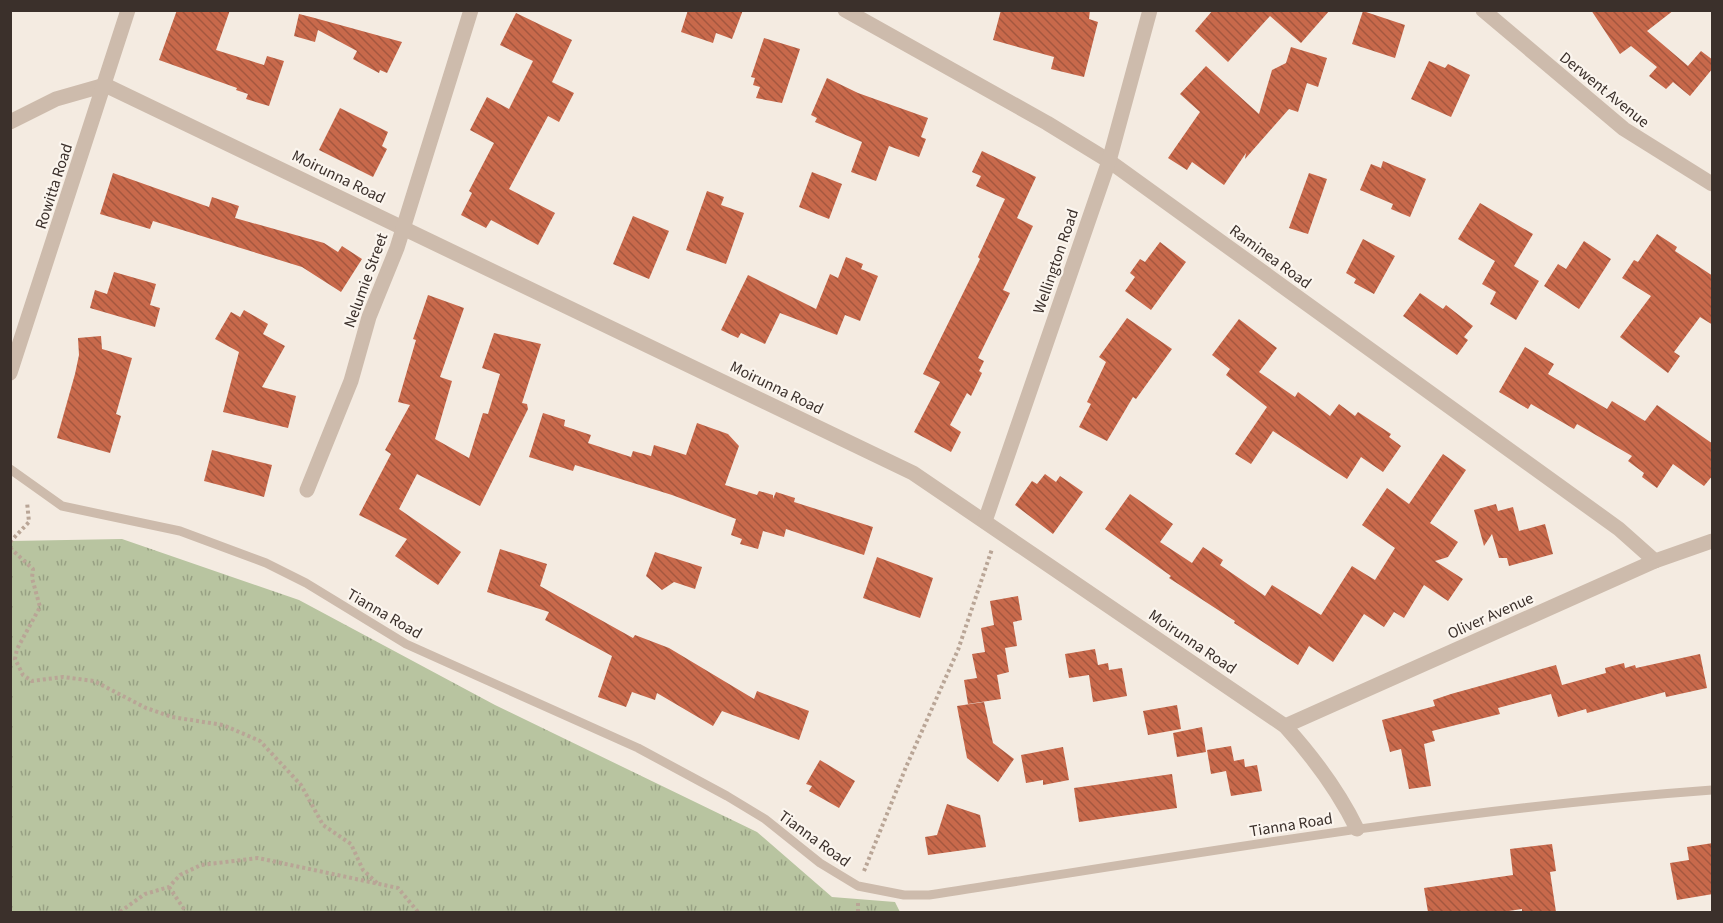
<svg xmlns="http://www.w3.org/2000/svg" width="1723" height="923" viewBox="0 0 1723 923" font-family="'Source Sans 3',sans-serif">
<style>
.grass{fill:url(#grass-tufts)}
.building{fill:url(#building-back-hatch)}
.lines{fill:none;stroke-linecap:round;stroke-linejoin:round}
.path{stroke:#b9a596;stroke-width:4;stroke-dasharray:3 3;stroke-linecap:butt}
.lane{stroke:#cdbbac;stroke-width:9}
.street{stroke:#cdbbac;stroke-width:15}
.labels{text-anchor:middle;stroke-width:4.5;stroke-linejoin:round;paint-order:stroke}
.street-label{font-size:16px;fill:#3b302b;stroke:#fbf5ee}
</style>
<defs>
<pattern id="grass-tufts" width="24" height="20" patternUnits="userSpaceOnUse" patternTransform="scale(1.5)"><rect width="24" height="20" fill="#b8c4a0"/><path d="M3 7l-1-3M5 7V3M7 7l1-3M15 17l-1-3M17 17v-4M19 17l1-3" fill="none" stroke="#97a083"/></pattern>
<pattern id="building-back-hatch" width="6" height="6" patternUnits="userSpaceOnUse" patternTransform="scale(1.5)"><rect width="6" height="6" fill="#c8694b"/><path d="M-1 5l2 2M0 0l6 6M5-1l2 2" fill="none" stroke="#a4573f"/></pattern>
</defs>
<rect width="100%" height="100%" fill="#f4ebe1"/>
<!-- grass -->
<polygon class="grass" points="122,539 299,600 495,705 757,832 832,897 895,902 900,912 11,912 11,541"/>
<!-- building -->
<g class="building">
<polygon points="177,10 230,10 216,50 264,65 267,56 284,61 269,106 246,99 248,94 236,90 237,88 159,60"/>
<polygon points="688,10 743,10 732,39 716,33 713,43 681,32"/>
<polygon points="1001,10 1090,10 1089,19 1098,22 1084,77 1051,69 1054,57 993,40"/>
<polygon points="1213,10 1330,10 1301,43 1270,16 1228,62 1195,31"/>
<polygon points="1591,10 1674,10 1647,31 1688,66 1701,51 1713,60 1713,68 1690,96 1673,82 1666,89 1649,76 1657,67 1631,46 1620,54"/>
<polygon points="1363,11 1405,25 1395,58 1352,44"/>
<polygon points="516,13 572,40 552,82 574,93 559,122 548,116 509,189 555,213 538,245 491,220 486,228 461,215 472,193 469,191 494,143 470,130 487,97 509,109 533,61 500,45"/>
<polygon points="299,14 311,17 402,42 387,73 380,70 379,73 353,59 357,51 318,30 315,42 294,36"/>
<polygon points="764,38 800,49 782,103 756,98 760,87 753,85 755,78 751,77"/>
<polygon points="1291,47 1327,58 1318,87 1307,83 1298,112 1289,109 1245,159 1246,153 1224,185 1192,162 1187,170 1168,158 1200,112 1180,94 1206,66 1259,114 1272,70 1286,63"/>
<polygon points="1429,61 1445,68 1448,64 1470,75 1451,117 1411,99"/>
<polygon points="827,78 858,93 928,118 921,137 926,139 919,157 889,146 876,181 851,172 862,142 815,122 817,118 811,115"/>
<polygon points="340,108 388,132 382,146 387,149 373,177 319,150"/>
<polygon points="982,151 1036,177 1017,218 1033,226 1003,290 1010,293 978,358 984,361 979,371 982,373 971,396 967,393 950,425 961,432 951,452 914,432 940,382 923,374 980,259 978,257 1005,199 976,186 981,176 972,172"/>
<polygon points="1383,161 1426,179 1410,217 1391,209 1393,204 1360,190 1371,164 1381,168"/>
<polygon points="812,172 842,184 829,219 799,207"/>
<polygon points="113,173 209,207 212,197 239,206 235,218 324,243 338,252 342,246 362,259 341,292 302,267 153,221 150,229 100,214"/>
<polygon points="1309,173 1327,179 1308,234 1289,228"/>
<polygon points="707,191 724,197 721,205 744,213 726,264 686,250"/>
<polygon points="1480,203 1533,234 1514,266 1539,281 1516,320 1490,304 1496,292 1482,284 1495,261 1458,239"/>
<polygon points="633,216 669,231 649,279 613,264"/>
<polygon points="1657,234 1677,247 1675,251 1713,276 1713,325 1700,317 1674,352 1680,356 1668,373 1620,337 1651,296 1622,278 1634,260 1638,262"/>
<polygon points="1363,239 1395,256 1374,294 1354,283 1356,279 1346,273"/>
<polygon points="1584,241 1611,259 1579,309 1544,286 1558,264 1566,269"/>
<polygon points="1160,242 1186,262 1151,310 1125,291 1135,277 1130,273 1140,259 1145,262"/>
<polygon points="846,257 863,264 861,269 878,276 860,321 845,315 837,335 780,313 765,344 741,333 738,338 721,330 748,275 816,309 830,274 838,278"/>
<polygon points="114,272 156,284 150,305 160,308 155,327 90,308 95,290 107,294"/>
<polygon points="1420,293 1443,309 1446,305 1473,326 1464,337 1468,340 1457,355 1403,316"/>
<polygon points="428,295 464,308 440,377 452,381 435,439 469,458 483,413 488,414 500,374 482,368 494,333 541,344 522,403 527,404 528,409 480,506 417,474 399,509 461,552 438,585 395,556 407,539 359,515 391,454 385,450 410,405 398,402 416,340 413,339"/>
<polygon points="244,310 268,324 263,334 285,346 262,387 296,396 288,428 223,412 239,352 215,339 231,312 240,317"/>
<polygon points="1127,318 1172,349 1136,399 1133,397 1107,441 1079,427 1091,404 1087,402 1106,362 1099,357"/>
<polygon points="1239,319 1277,348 1259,372 1295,397 1298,392 1330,416 1339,404 1355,416 1358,412 1391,434 1389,437 1401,446 1383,472 1361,457 1347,479 1273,431 1251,464 1235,454 1267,407 1226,375 1230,369 1212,355"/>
<polygon points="101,336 102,349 132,358 116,414 121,416 110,453 57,438 75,374 79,355 78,338"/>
<polygon points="1525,347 1554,364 1548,374 1607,409 1612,401 1645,421 1657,405 1713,444 1713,475 1704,486 1673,464 1657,488 1642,477 1644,473 1628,461 1632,456 1577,424 1574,429 1531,404 1528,409 1499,392"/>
<polygon points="543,413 565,420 564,426 591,435 588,443 631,457 633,451 651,456 654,445 686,455 697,423 728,434 739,446 725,485 757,495 759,491 773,495 773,499 776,492 795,498 794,502 873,527 864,555 786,529 784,537 763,531 758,549 740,544 742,539 731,535 736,519 672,495 598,472 575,465 573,471 529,457"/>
<polygon points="212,450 272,465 264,497 204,481"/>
<polygon points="1443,454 1466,470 1430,523 1458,542 1448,557 1435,561 1463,579 1448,601 1424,585 1404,618 1394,612 1384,627 1364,614 1333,662 1309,646 1298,665 1234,623 1235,621 1169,578 1171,576 1105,529 1130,494 1173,524 1160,542 1192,563 1203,547 1223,560 1220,565 1265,596 1272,585 1321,615 1352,566 1375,580 1395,548 1362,525 1387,488 1409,504"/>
<polygon points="1045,474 1056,482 1060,476 1083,492 1053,534 1015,505 1032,481 1037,484"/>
<polygon points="1496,504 1498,511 1513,507 1519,531 1545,524 1553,554 1509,566 1507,558 1499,558 1492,534 1484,546 1474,510"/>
<polygon points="500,549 547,564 540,586 633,638 635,635 669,648 754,699 757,691 809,711 799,740 722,711 713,726 657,693 655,700 632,692 626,707 598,697 612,656 545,620 549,612 487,592"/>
<polygon points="655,552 702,567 695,589 674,582 662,590 646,576"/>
<polygon points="877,557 933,578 920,618 863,598"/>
<polygon points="1018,596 1022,620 1013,622 1017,646 1005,648 1009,672 997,675 1001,699 968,704 964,680 977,678 972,654 985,652 981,628 994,625 990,601"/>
<polygon points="1095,649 1098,665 1108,663 1109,670 1122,668 1127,696 1093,702 1089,675 1069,678 1065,654"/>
<polygon points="1700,654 1707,688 1666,697 1665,692 1587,713 1586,709 1558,717 1551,694 1498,708 1500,714 1432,731 1435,741 1424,744 1431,786 1409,789 1401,749 1390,752 1382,720 1435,706 1433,700 1451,694 1556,665 1562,685 1606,673 1605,668 1624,663 1625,668 1635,665 1636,668"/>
<polygon points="984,702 993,743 1014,759 998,782 967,758 957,706"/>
<polygon points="1177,705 1181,729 1148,735 1143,711"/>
<polygon points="1202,727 1206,752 1177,757 1173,733"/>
<polygon points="1231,746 1234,761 1244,759 1245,767 1257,765 1262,791 1231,796 1226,771 1211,774 1207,750"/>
<polygon points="1063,747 1069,780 1043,785 1043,780 1026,783 1021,755"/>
<polygon points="820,760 855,781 839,808 809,791 812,786 806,784"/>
<polygon points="1172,774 1177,808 1079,822 1074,788"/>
<polygon points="947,804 980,815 986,847 928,855 925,837 937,835"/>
<polygon points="1713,843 1713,894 1677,900 1670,863 1689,860 1687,847"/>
<polygon points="1552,844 1556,871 1550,872 1556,912 1522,912 1522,909 1502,912 1428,912 1424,888 1513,875 1510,849"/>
</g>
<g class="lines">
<!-- path -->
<g class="path">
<polyline points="10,542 29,522 27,502"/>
<polyline points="10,548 33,569 32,578 40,607 17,649 15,659 23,675 32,681 63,677 94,681 146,708 172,717 223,725 260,741 301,785 323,825 351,844 363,870 377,883"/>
<polyline points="864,871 906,767 958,650 992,549"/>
<polyline points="169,887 186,912"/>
<polyline points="120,912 145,894 169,887 180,875 201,865 258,858 398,888 418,912"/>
<polyline points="858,912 858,901"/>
</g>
<!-- lane -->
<path class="lane" d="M10,469L62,506L180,531L266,563L306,583L406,644L638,748L727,796L765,819L820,863L858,886L904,895H929C1189,855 1450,809 1712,790"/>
<!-- street -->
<g class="street">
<polyline points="845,10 1047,123 1109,161 1619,529 1655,561"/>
<polyline points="1483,10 1624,129 1712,184"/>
<path d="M10,122L56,99L105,85L913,473L1285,726C1314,758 1338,790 1357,829"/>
<polyline points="10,373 128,10"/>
<polyline points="307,490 351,381 369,317 397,248 471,10"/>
<polyline points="985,521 1109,161 1150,10"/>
<polyline points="1285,726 1655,561 1712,541"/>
</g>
</g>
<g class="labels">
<!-- street labels -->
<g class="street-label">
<text transform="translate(1605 89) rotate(39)" y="6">Derwent Avenue</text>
<text transform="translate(339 176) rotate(26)" y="6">Moirunna Road</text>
<text transform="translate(53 186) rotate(-72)" y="6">Rowitta Road</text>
<text transform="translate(1271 256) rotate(36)" y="6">Raminea Road</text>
<text transform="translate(1055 261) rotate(-71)" y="6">Wellington Road</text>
<text transform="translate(365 280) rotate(-70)" y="6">Nelumie Street</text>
<text transform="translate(777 387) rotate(26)" y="6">Moirunna Road</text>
<text transform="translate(385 613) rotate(30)" y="6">Tianna Road</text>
<text transform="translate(1490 615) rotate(-24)" y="6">Oliver Avenue</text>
<text transform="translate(1193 641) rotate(34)" y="6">Moirunna Road</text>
<text transform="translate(1291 824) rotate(-9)" y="6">Tianna Road</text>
<text transform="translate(815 838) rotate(36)" y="6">Tianna Road</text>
</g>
</g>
<!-- border -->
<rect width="1723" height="923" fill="none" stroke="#3b302b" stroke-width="24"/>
</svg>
